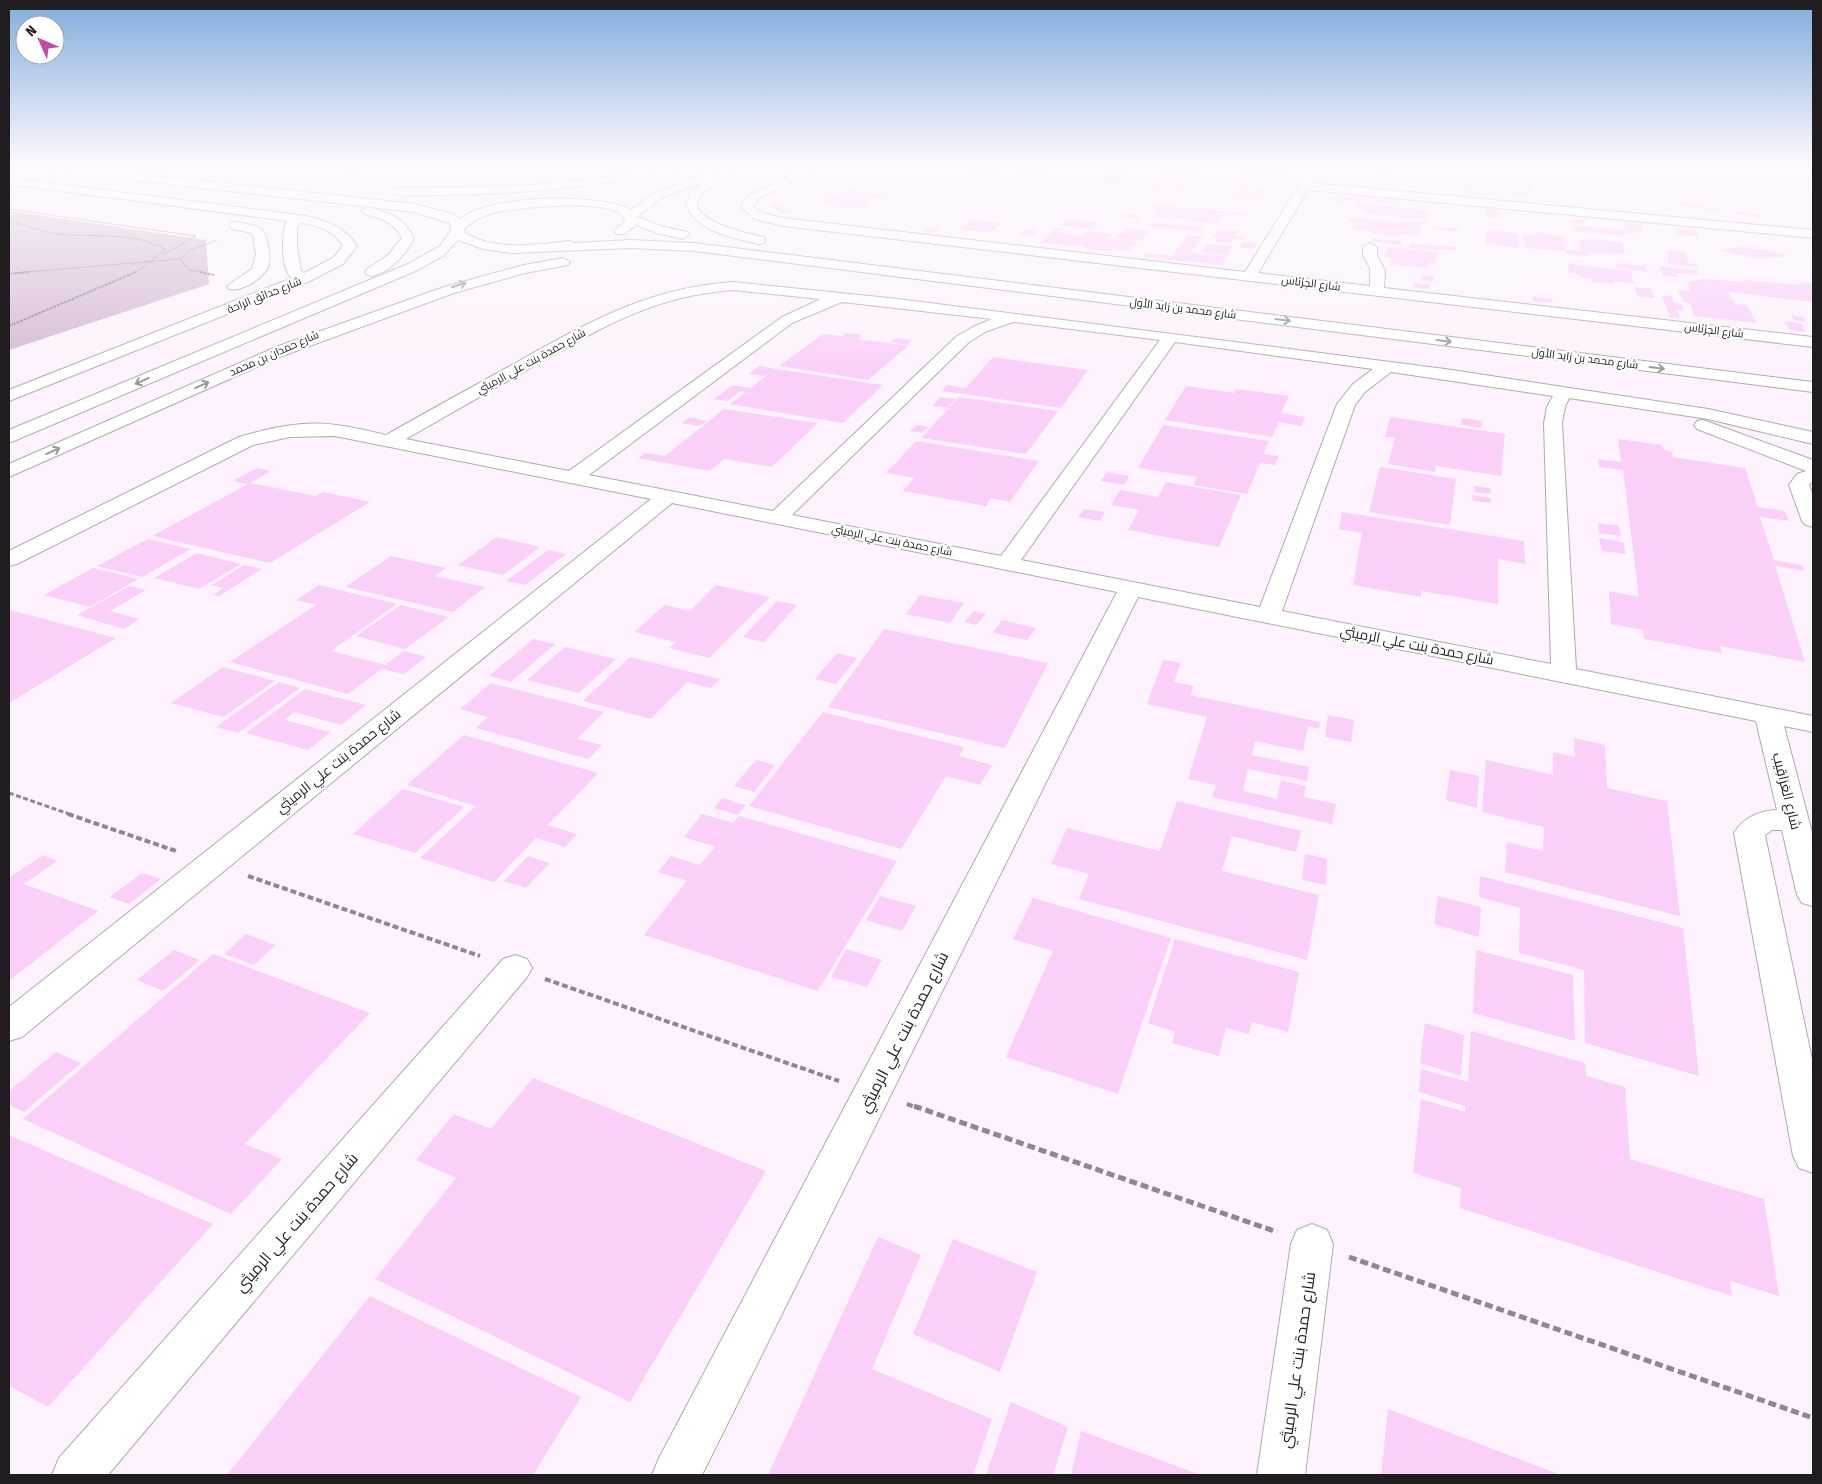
<svg xmlns="http://www.w3.org/2000/svg" width="1822" height="1484" viewBox="0 0 1822 1484" font-family="'Fira Sans Condensed',Cairo,sans-serif">
<style>
.green{fill:#d4bbd4}
.building{fill:#fad0f9}
.lines{fill:none;stroke-linecap:round;stroke-linejoin:round}
.minor-casing{stroke:#b2a8b1;stroke-width:2}
.major-casing{stroke:#b2a8b1;stroke-width:2}
.path-far4{stroke:#8e878e;stroke-width:1;stroke-dasharray:2.5 1;stroke-linecap:butt}
.path-far3{stroke:#8e878e;stroke-width:2;stroke-dasharray:3 1;stroke-linecap:butt}
.path-far2{stroke:#8e878e;stroke-width:3;stroke-dasharray:5 2.5;stroke-linecap:butt}
.path-far1{stroke:#8e878e;stroke-width:4;stroke-dasharray:6 3;stroke-linecap:butt}
.path{stroke:#8e878e;stroke-width:5;stroke-dasharray:8 4;stroke-linecap:butt}
.minor{fill:#fff;fill-rule:evenodd}
.major{fill:#fff;fill-rule:evenodd}
.oneway{stroke:#9b999b}
.labels{text-anchor:middle;stroke-width:4.5;stroke-linejoin:round;paint-order:stroke}
.far-street-label{font-size:11px;fill:#201c20;stroke:#fff}
.street-label{font-size:14px;fill:#201c20;stroke:#fff}
.near-street-label{font-size:16px;fill:#201c20;stroke:#fff}
</style>
<rect width="100%" height="100%" fill="#fdf2fd"/>
<!-- green -->
<polygon class="green" points="9,211 206,240 209,284 9,350"/>
<!-- building -->
<g class="building">
<polygon points="942,166 982,166 1003,168 998,172 987,171 984,173"/>
<polygon points="1026,166 1048,166 1052,167 1039,177 1015,175"/>
<polygon points="1169,166 1200,169 1197,171 1201,172 1190,178 1160,174"/>
<polygon points="1251,166 1287,166 1283,172 1249,169"/>
<polygon points="1108,172 1132,174 1120,185 1094,184 1100,176 1103,176"/>
<polygon points="1248,172 1261,173 1260,175 1277,176 1273,184 1240,181 1242,178 1236,178"/>
<polygon points="1377,173 1411,176 1408,184 1374,181"/>
<polygon points="1582,174 1601,177 1597,179 1578,176"/>
<polygon points="1490,180 1532,184 1530,197 1511,195 1513,186 1489,183"/>
<polygon points="1154,181 1187,184 1185,186 1191,186 1188,190 1182,189 1174,193 1146,189"/>
<polygon points="1461,183 1486,188 1468,193 1442,188"/>
<polygon points="1237,186 1250,187 1249,189 1266,191 1261,200 1228,197 1230,194 1225,193 1227,190 1232,191"/>
<polygon points="847,189 860,191 856,193 891,195 881,200 873,199 867,202 875,203 865,210 821,204 830,199 823,198 830,194 836,195"/>
<polygon points="1336,195 1351,197 1396,201 1395,204 1349,200 1348,203 1335,202 1337,199 1334,198"/>
<polygon points="1680,201 1694,203 1692,204 1721,209 1717,212 1675,205"/>
<polygon points="1357,202 1387,206 1430,211 1426,220 1361,213 1363,209 1354,208"/>
<polygon points="782,203 794,212 781,214 769,204"/>
<polygon points="1153,204 1234,212 1249,213 1247,216 1231,214 1230,217 1224,216 1218,224 1151,217 1157,209 1148,208"/>
<polygon points="1486,209 1500,211 1499,218 1485,217"/>
<polygon points="1738,211 1761,215 1759,218 1736,214"/>
<polygon points="1127,214 1141,215 1138,219 1124,217"/>
<polygon points="1350,217 1410,222 1410,220 1423,221 1419,236 1401,234 1400,237 1370,233 1371,231 1353,229 1356,223 1348,222"/>
<polygon points="972,219 1003,223 990,233 959,229"/>
<polygon points="1068,219 1099,222 1091,229 1060,226"/>
<polygon points="1570,219 1585,220 1586,224 1571,223"/>
<polygon points="1150,222 1204,227 1201,232 1146,227"/>
<polygon points="1626,223 1641,224 1643,231 1634,231 1635,234 1623,233 1624,236 1572,231 1572,225 1628,230"/>
<polygon points="1432,226 1458,228 1457,232 1431,229"/>
<polygon points="928,227 940,228 933,233 921,232"/>
<polygon points="1027,228 1039,230 1031,237 1018,236"/>
<polygon points="1056,228 1064,229 1060,233 1081,236 1085,231 1113,234 1109,238 1098,237 1138,242 1130,251 1112,249 1110,251 1084,248 1087,246 1040,243"/>
<polygon points="1125,228 1150,230 1141,241 1115,238"/>
<polygon points="1219,229 1239,231 1236,235 1245,236 1243,240 1234,239 1231,243 1215,242 1217,238 1213,238"/>
<polygon points="1676,229 1697,231 1699,237 1678,235"/>
<polygon points="1493,230 1518,234 1519,248 1485,244 1486,231 1492,231"/>
<polygon points="1537,232 1564,237 1566,251 1524,248 1523,233 1537,235"/>
<polygon points="1188,235 1203,237 1191,253 1227,257 1222,265 1144,257 1147,253 1172,256"/>
<polygon points="1593,238 1622,243 1625,254 1588,253 1589,256 1566,254 1566,250 1581,251 1579,239 1593,240"/>
<polygon points="1374,239 1403,241 1401,245 1373,242"/>
<polygon points="1244,242 1257,243 1253,249 1240,247"/>
<polygon points="1411,243 1457,247 1456,250 1442,249 1441,251 1409,248"/>
<polygon points="1208,244 1233,246 1227,256 1201,253"/>
<polygon points="1388,247 1438,252 1435,263 1430,262 1428,268 1390,264 1392,258 1384,257"/>
<polygon points="1741,247 1766,250 1788,256 1758,259 1719,250"/>
<polygon points="1667,250 1685,252 1688,263 1697,264 1698,267 1669,264"/>
<polygon points="1615,263 1646,266 1648,272 1616,268"/>
<polygon points="1568,264 1631,271 1634,284 1613,281 1614,284 1593,282 1592,279 1579,277 1578,274 1569,273"/>
<polygon points="1659,266 1696,270 1699,275 1676,273 1678,277 1662,276"/>
<polygon points="1422,275 1435,277 1433,282 1421,280"/>
<polygon points="1703,279 1745,282 1743,280 1801,285 1799,282 1813,283 1813,302 1728,292 1735,304 1747,305 1756,323 1694,316 1690,303 1684,302 1678,290 1690,291 1688,282"/>
<polygon points="1414,283 1430,285 1429,289 1413,287"/>
<polygon points="1634,287 1651,289 1654,298 1637,296"/>
<polygon points="1662,296 1672,296 1674,303 1681,304 1684,311 1677,310 1680,318 1670,317"/>
<polygon points="1533,297 1552,299 1552,303 1533,301"/>
<polygon points="1790,315 1803,317 1806,322 1794,320"/>
<polygon points="1785,321 1801,323 1805,332 1789,330"/>
<polygon points="847,333 862,335 858,339 908,346 868,380 779,366 823,334 842,336"/>
<polygon points="896,338 912,340 907,345 890,342"/>
<polygon points="993,357 1088,370 1061,408 942,391 947,385 966,388"/>
<polygon points="759,366 776,369 883,385 843,423 730,404 746,392 740,391 727,401 714,399 733,385 751,388 766,376 749,374"/>
<polygon points="1186,386 1234,393 1236,389 1289,396 1281,413 1305,417 1301,426 1279,422 1272,437 1165,420"/>
<polygon points="940,397 956,399 948,408 933,406"/>
<polygon points="959,397 1058,411 1026,454 921,438"/>
<polygon points="724,409 818,423 772,467 724,459 710,471 638,458 645,453 665,456"/>
<polygon points="690,417 707,421 699,426 681,423"/>
<polygon points="1390,417 1505,434 1501,476 1436,466 1435,472 1388,464 1395,438 1385,437"/>
<polygon points="1462,418 1482,421 1481,428 1461,425"/>
<polygon points="917,425 929,427 922,433 910,431"/>
<polygon points="1163,425 1269,441 1263,454 1279,456 1275,465 1260,463 1247,494 1194,485 1197,477 1138,468"/>
<polygon points="1618,439 1662,445 1664,450 1671,451 1673,457 1745,468 1758,507 1785,511 1789,521 1760,517 1774,560 1802,565 1804,571 1775,566 1805,662 1720,646 1722,653 1644,639 1643,630 1611,624 1609,591 1639,597 1623,470 1599,467 1598,459 1621,462"/>
<polygon points="916,441 1039,461 1010,502 991,498 986,506 903,491 914,478 886,473"/>
<polygon points="1380,467 1456,479 1450,525 1369,512"/>
<polygon points="257,468 271,471 250,483 316,496 323,492 370,502 270,563 152,536 248,484 233,481"/>
<polygon points="1107,472 1129,476 1124,485 1101,481"/>
<polygon points="1166,482 1241,495 1219,547 1128,530 1139,510 1111,505 1120,490 1158,497"/>
<polygon points="1474,486 1490,488 1491,494 1475,492"/>
<polygon points="1472,495 1490,498 1491,503 1473,501"/>
<polygon points="1084,509 1105,512 1100,521 1078,517"/>
<polygon points="1342,512 1524,541 1525,564 1498,559 1498,604 1421,591 1421,597 1353,585 1362,533 1339,529"/>
<polygon points="1598,523 1619,526 1621,536 1599,533"/>
<polygon points="497,537 540,547 503,575 458,565"/>
<polygon points="1599,538 1623,542 1626,554 1602,551"/>
<polygon points="148,539 191,549 142,577 97,566"/>
<polygon points="548,550 566,554 525,585 506,581"/>
<polygon points="197,553 241,564 199,589 154,578"/>
<polygon points="391,556 446,568 435,576 485,587 453,612 345,587"/>
<polygon points="244,565 262,569 219,596 213,595 224,588 212,585"/>
<polygon points="93,568 138,579 90,607 44,595"/>
<polygon points="319,585 397,604 331,651 385,665 404,651 426,657 404,674 382,669 348,694 230,662 316,605 296,600"/>
<polygon points="716,585 770,597 709,658 669,648 676,642 634,632 665,605 690,611"/>
<polygon points="130,586 146,590 110,611 139,619 124,629 77,615"/>
<polygon points="920,595 964,603 950,623 906,614"/>
<polygon points="777,601 797,605 764,642 743,637"/>
<polygon points="401,605 449,617 405,649 356,636"/>
<polygon points="10,610 116,638 9,703"/>
<polygon points="974,611 986,614 976,625 964,622"/>
<polygon points="1002,620 1036,628 1027,640 993,633"/>
<polygon points="884,629 1048,663 1005,748 828,707"/>
<polygon points="533,639 555,644 511,682 489,676"/>
<polygon points="565,647 616,659 579,693 527,680"/>
<polygon points="837,653 857,658 836,684 815,679"/>
<polygon points="630,657 695,673 720,679 711,688 687,682 651,719 583,701"/>
<polygon points="1163,660 1181,663 1174,682 1194,686 1190,695 1320,722 1319,729 1308,726 1303,751 1255,741 1252,755 1309,767 1307,781 1248,769 1243,791 1277,799 1281,780 1306,786 1304,797 1336,804 1332,824 1212,797 1216,785 1188,779 1207,717 1147,704"/>
<polygon points="223,667 275,681 223,717 171,703"/>
<polygon points="279,682 300,688 238,733 216,727"/>
<polygon points="491,683 604,712 577,739 602,745 588,759 476,728 488,717 460,709"/>
<polygon points="305,689 366,705 341,725 294,712 285,720 331,732 308,750 246,733"/>
<polygon points="823,712 964,747 959,756 992,765 980,785 946,776 901,849 749,806"/>
<polygon points="1328,715 1354,720 1351,742 1325,737"/>
<polygon points="464,735 598,773 548,825 577,834 565,847 536,838 494,882 420,858 476,806 407,785"/>
<polygon points="1574,738 1605,745 1607,788 1667,801 1680,916 1505,872 1507,842 1543,851 1544,827 1482,812 1486,760 1553,775 1553,752 1575,757"/>
<polygon points="756,760 775,765 754,792 734,786"/>
<polygon points="1450,770 1479,776 1477,808 1446,800"/>
<polygon points="403,789 464,807 415,853 353,834"/>
<polygon points="722,798 746,805 738,815 714,808"/>
<polygon points="1177,801 1301,831 1296,852 1232,836 1222,871 1319,895 1307,960 1079,899 1089,874 1051,864 1067,828 1160,851"/>
<polygon points="702,814 733,823 739,816 897,861 818,991 644,935 687,881 658,872 671,856 700,865 715,847 684,837"/>
<polygon points="1305,854 1327,859 1326,885 1302,880"/>
<polygon points="43,855 57,861 24,884 98,911 9,981 9,878"/>
<polygon points="528,856 550,863 526,888 504,881"/>
<polygon points="142,873 161,879 129,904 110,897"/>
<polygon points="1480,876 1683,928 1699,1076 1585,1043 1584,970 1519,953 1520,908 1479,897"/>
<polygon points="880,896 916,906 902,931 866,920"/>
<polygon points="1438,896 1481,907 1479,937 1434,924"/>
<polygon points="1033,898 1171,938 1118,1094 1006,1057 1053,951 1013,939"/>
<polygon points="246,934 275,945 254,965 224,954"/>
<polygon points="1175,939 1299,972 1288,1032 1252,1022 1249,1034 1226,1028 1219,1056 1172,1043 1175,1032 1148,1023"/>
<polygon points="846,949 882,960 867,987 831,977"/>
<polygon points="174,950 200,960 163,991 137,980"/>
<polygon points="1476,950 1573,975 1575,1041 1473,1013"/>
<polygon points="213,954 370,1013 245,1144 282,1159 231,1214 23,1119"/>
<polygon points="1425,1023 1464,1035 1461,1076 1420,1063"/>
<polygon points="1471,1031 1585,1063 1586,1076 1625,1087 1630,1159 1764,1199 1779,1296 1730,1281 1732,1296 1460,1208 1461,1188 1413,1173 1421,1099 1465,1112 1465,1106 1419,1092 1421,1069 1468,1082"/>
<polygon points="56,1052 81,1063 24,1112 9,1105 9,1091"/>
<polygon points="533,1078 766,1171 630,1402 375,1279 456,1178 416,1160 454,1114 491,1129"/>
<polygon points="9,1135 213,1224 48,1407 9,1386"/>
<polygon points="878,1237 921,1255 872,1369 992,1419 973,1475 768,1475"/>
<polygon points="953,1239 1037,1272 1000,1372 913,1334"/>
<polygon points="370,1296 581,1397 533,1475 227,1475"/>
<polygon points="1011,1402 1068,1427 1053,1475 986,1475"/>
<polygon points="1388,1409 1561,1475 1381,1475"/>
<polygon points="1081,1431 1201,1475 1071,1475"/>
</g>
<g class="lines">
<defs>
<g id="minor">
<path d="M335,166H473L472,168C429,179 383,174 340,169Z"/>
<polygon points="809,166 823,166 758,199 754,204 754,207 763,213 783,218 1245,272 1311,166 1322,166 1312,183 1813,230 1813,238 1308,190 1258,273 1370,286 1370,268 1363,255 1363,247 1370,243 1377,247 1377,255 1385,271 1384,288 1813,337 1813,347 783,226 755,219 742,208 742,203 750,195"/>
<path d="M9,178L306,216C327,221 345,227 357,246L343,264L308,282L9,401V390L292,278C281,271 281,232 287,221L9,184ZM301,223C317,225 335,231 343,246L333,258L304,273L301,271L297,247V227Z"/>
<path d="M236,222C245,224 255,224 262,230C266,234 267,239 268,244C269,251 271,260 268,267C262,279 242,292 229,289L227,286L252,269L256,254L253,236L248,232L232,229L230,226L232,223Z"/>
<path d="M733,282L898,299L1445,369L1708,409L1813,432V444L1708,419L1569,398L1565,407L1562,423L1576,669L1813,716V732L1784,726L1813,836V906L1802,903L1797,895L1782,830H1772L1765,835L1813,1064V1173L1799,1168L1793,1156L1734,833C1744,817 1759,811 1777,810L1756,721L1138,597L702,1475H652L659,1458L1117,592L672,503L22,1037L9,1041V1007L651,499L335,436L290,437L253,445L17,564L9,566V551L239,437C270,428 304,420 336,425C353,427 369,431 386,435C430,410 474,386 519,361C591,321 648,288 733,282ZM733,290L821,299L782,317L569,471L406,439C448,415 490,391 532,367C601,328 652,296 733,290ZM842,302L992,319L975,326L957,336L773,511L589,475L792,323ZM1013,322L1160,340L1001,556L792,515L969,342L985,332ZM1175,342L1373,369L1353,384L1337,404L1260,607L1021,560ZM1391,372L1553,396L1547,407L1544,423L1551,664L1282,611L1355,405L1365,392Z"/>
<polygon points="1703,420 1813,460 1813,481 1809,485 1813,495 1813,527 1806,525 1802,521 1789,485 1797,474 1806,471 1697,429 1694,425 1697,421"/>
<polygon points="515,955 527,959 532,968 527,977 108,1475 52,1475 59,1458 503,959"/>
<polygon points="1312,1224 1327,1230 1333,1244 1305,1475 1257,1475 1291,1244 1297,1230"/>
</g>
<g id="major">
<path d="M32,166H68L414,204L453,214L460,219C487,195 600,192 631,210L653,194L707,173L716,174L726,166H735V170C727,176 705,189 700,196C683,220 750,234 764,237L765,240L764,243L759,244C733,238 696,232 686,204L691,192L706,181L661,198L637,217L664,227L688,232L689,235L683,239L656,233L636,225L624,234H616L614,231L625,221C623,195 509,208 490,214C480,217 471,222 464,229L465,233C496,251 535,245 569,241L574,243L631,240L694,243L1813,382V392L694,251L631,248L512,253L483,249L458,240L443,256L418,270L9,443V430L408,264L440,246L451,230L450,223L414,212L37,169Z"/>
<path d="M661,166H680L679,168C598,188 518,194 435,195C425,195 396,197 390,191L396,188C485,188 574,187 661,166Z"/>
<path d="M368,207C389,212 404,218 414,238C406,255 390,272 372,276L367,275L365,272L367,269L388,255L402,238C394,222 380,218 364,214L362,211Z"/>
<polygon points="563,258 570,262 568,265 525,273 454,293 277,358 9,477 9,464 276,347 444,287 524,265"/>
</g>
</defs>
<!-- minor casing -->
<use href="#minor" class="minor-casing"/>
<!-- major casing -->
<use href="#major" class="major-casing"/>
<!-- path-far4 -->
<g class="path-far4">
<polyline points="9,209 196,236 162,255"/>
<path d="M9,221C25,225 41,232 58,234C94,238 131,231 165,249C160,255 141,269 134,273"/>
<polyline points="15,273 180,259"/>
<polyline points="206,273 189,270 180,259 190,250 218,240"/>
</g>
<!-- path-far3 -->
<g class="path-far3">
<polyline points="200,272 214,275"/>
<polyline points="9,274 30,272"/>
<polyline points="9,326 136,272"/>
</g>
<!-- path-far2 -->
<polyline class="path-far2" points="9,793 72,815"/>
<!-- path-far1 -->
<g class="path-far1">
<polyline points="68,814 176,851"/>
<polyline points="248,876 480,956"/>
<polyline points="545,979 839,1081"/>
<polyline points="907,1104 918,1108"/>
</g>
<!-- path -->
<g class="path">
<polyline points="914,1106 1277,1232"/>
<polyline points="1349,1257 1813,1418"/>
</g>
<!-- minor -->
<use href="#minor" class="minor"/>
<!-- major -->
<use href="#major" class="major"/>
</g>
<!-- one-way arrows -->
<defs><path id="oneway-shaft" d="M-6 0H5M1.5-3L5.5 0L1.5 3" fill="none" stroke-width="1.6" stroke-linecap="round" stroke-linejoin="round" transform="scale(1.25)"/></defs>
<g class="oneway">
<use href="#oneway-shaft" transform="translate(459 285) rotate(-18)"/>
<use href="#oneway-shaft" transform="translate(1283 320) rotate(7)"/>
<use href="#oneway-shaft" transform="translate(1444 341) rotate(7)"/>
<use href="#oneway-shaft" transform="translate(1657 368) rotate(7)"/>
<use href="#oneway-shaft" transform="translate(142 381) rotate(156)"/>
<use href="#oneway-shaft" transform="translate(202 385) rotate(-24)"/>
<use href="#oneway-shaft" transform="translate(53 451) rotate(-24)"/>
</g>
<!-- sky -->
<linearGradient id="sky" x2="0" y2="1"><stop stop-color="#80acdd"/><stop offset="0.44" stop-color="#fef9fe"/><stop offset="1" stop-color="#fef9fe" stop-opacity="0"/></linearGradient>
<rect width="1822" height="374" fill="url(#sky)"/>
<g class="labels">
<!-- far-street labels -->
<g class="far-street-label">
<text transform="translate(1311 283) rotate(7)" y="4">شارع الجِرْنَاس</text>
<text transform="translate(264 295) rotate(-22)" y="4">شارع حدائق الراحة</text>
<text transform="translate(1183 308) rotate(7)" y="4">شارع محمد بن زايد الأول</text>
<text transform="translate(1714 330) rotate(7)" y="4">شارع الجِرْنَاس</text>
<text transform="translate(274 353) rotate(-24)" y="4">شارع حمدان بن محمد</text>
<text transform="translate(1585 358) rotate(7)" y="4">شارع محمد بن زايد الأول</text>
<text transform="translate(531 361) rotate(-29)" y="4">شارع حمدة بنت علي الرميثي</text>
<text transform="translate(892 540) rotate(11)" y="4">شارع حمدة بنت علي الرميثي</text>
</g>
<!-- street labels -->
<g class="street-label">
<text transform="translate(1417 645) rotate(11)" y="5">شارع حمدة بنت علي الرميثي</text>
<text transform="translate(338 761) rotate(-39)" y="5">شارع حمدة بنت علي الرميثي</text>
<text transform="translate(1787 791) rotate(76)" y="5">شارع العَرَاقِيب</text>
</g>
<!-- near-street labels -->
<g class="near-street-label">
<text transform="translate(903 1032) rotate(-63)" y="6">شارع حمدة بنت علي الرميثي</text>
<text transform="translate(296 1222) rotate(-49)" y="6">شارع حمدة بنت علي الرميثي</text>
<text transform="translate(1297 1360) rotate(-82)" y="6">شارع حمدة بنت علي الرميثي</text>
</g>
</g>
<!-- border -->
<rect width="1822" height="1484" fill="none" stroke="#201c20" stroke-width="20"/>
<!-- north arrow -->
<g transform="translate(40 40) rotate(315)"><circle r="24" fill="#ffffff" stroke="#a6a4a6"/>
<path d="M0-4L9 19L0 12L-9 19Z" fill="#be4ca6"/>
<text y="-8" font-size="14" font-weight="bold" text-anchor="middle" fill="#201c20">N</text>
</g>
</svg>
